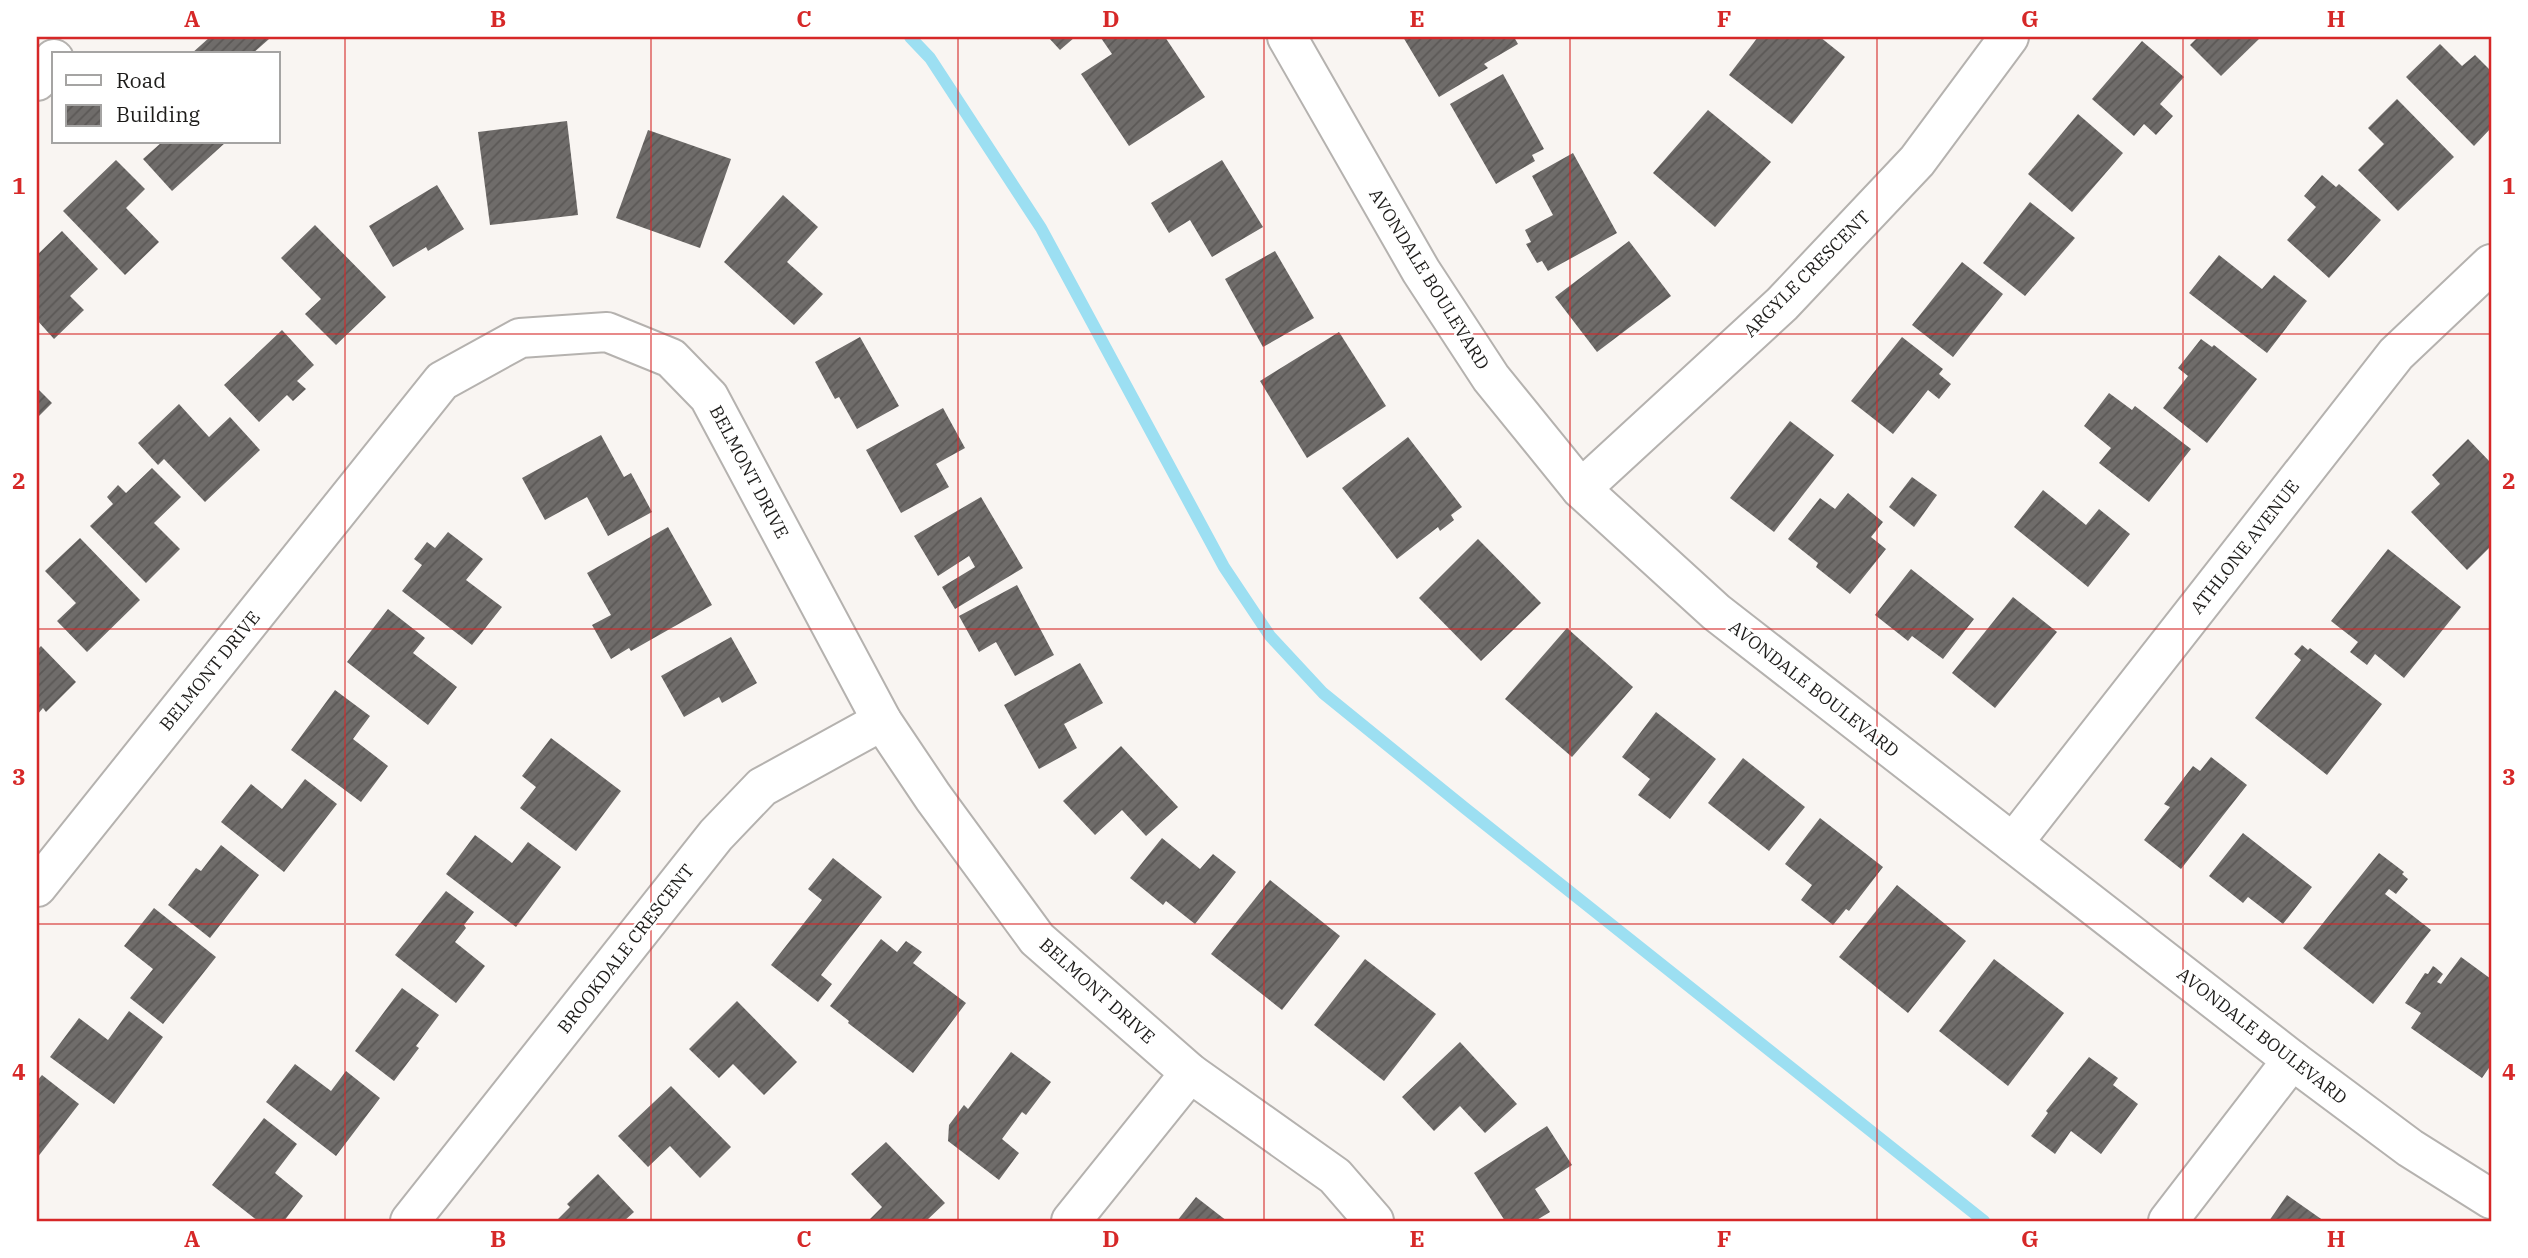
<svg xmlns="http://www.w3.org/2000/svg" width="2528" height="1258" viewBox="0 0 2528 1258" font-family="'IBM Plex Serif',serif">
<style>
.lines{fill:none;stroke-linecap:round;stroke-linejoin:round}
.stream{stroke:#9cdff2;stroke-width:12}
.building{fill:url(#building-hatch)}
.minor-casing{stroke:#b5b2af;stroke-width:42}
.minor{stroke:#fff;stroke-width:38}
.grid{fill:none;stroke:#d62828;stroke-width:2;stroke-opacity:0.55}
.labels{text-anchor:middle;stroke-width:5;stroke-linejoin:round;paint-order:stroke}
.street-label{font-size:18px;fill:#1d1c1a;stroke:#fff}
.neatline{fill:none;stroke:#d62828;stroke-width:2.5}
.grid-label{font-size:23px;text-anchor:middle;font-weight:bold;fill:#d62828}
</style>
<defs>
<pattern id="building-hatch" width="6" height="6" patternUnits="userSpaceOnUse" patternTransform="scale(1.75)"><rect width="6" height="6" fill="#6f6c6a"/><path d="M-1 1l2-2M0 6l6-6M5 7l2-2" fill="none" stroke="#5b5856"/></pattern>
</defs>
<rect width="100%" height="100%" fill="#f9f5f2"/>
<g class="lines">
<!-- stream -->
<polyline class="stream" points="910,37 930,58 1041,228 1224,567 1270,636 1323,693 1466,809 1984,1221"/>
</g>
<!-- building -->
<g class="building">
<polygon points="210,37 267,37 269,39 252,54 191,54"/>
<polygon points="1048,37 1075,37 1060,50"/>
<polygon points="1104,37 1165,37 1205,97 1129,146 1081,74 1112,54 1101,38"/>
<polygon points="1403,37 1514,37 1518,44 1484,64 1488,68 1439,97"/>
<polygon points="1758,37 1820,37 1845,57 1792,124 1729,75"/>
<polygon points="2198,37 2261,37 2221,76 2190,45"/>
<polygon points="2142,41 2184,77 2160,104 2173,116 2156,135 2144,124 2134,136 2092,99"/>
<polygon points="2440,44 2462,66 2475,55 2491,71 2491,128 2474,146 2406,77"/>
<polygon points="1503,74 1544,149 1532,155 1535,161 1496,184 1450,104"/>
<polygon points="2397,99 2454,157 2398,211 2358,170 2384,144 2368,128"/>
<polygon points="1708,110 1771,162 1715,227 1653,173"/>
<polygon points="2078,114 2123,153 2072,212 2028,174"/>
<polygon points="567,121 578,215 490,225 478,132"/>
<polygon points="648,130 731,159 700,248 616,218"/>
<polygon points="162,142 226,142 172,191 143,159"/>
<polygon points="1573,153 1617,233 1548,271 1542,261 1537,263 1526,244 1531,242 1525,230 1553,215 1532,176"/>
<polygon points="116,160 145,189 126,208 159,242 125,275 63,211"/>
<polygon points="1222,160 1263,227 1212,257 1190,220 1169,233 1151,203"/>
<polygon points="2322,175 2336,187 2339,184 2381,220 2329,278 2287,240 2316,207 2304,196"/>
<polygon points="437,185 464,229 428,251 426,247 393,267 369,226"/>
<polygon points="783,195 818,227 787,262 823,294 794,325 724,262"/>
<polygon points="2030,202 2075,238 2025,296 1983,263"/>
<polygon points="315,225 386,297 336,345 305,314 321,299 281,258"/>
<polygon points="62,231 98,269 70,296 84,310 54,339 37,320 37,255"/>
<polygon points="1629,241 1671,296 1597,352 1555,297"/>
<polygon points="1275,251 1314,318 1263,347 1225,279"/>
<polygon points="2219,255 2262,289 2274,275 2307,301 2267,353 2189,293"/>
<polygon points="1962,262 2003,294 1953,357 1912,325"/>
<polygon points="282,330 314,365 297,381 306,389 293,401 287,395 259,422 224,385"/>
<polygon points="1339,332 1386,406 1307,458 1260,381"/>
<polygon points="860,337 899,406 857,429 839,397 835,399 815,362"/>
<polygon points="1902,337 1943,369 1939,374 1951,384 1939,399 1928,390 1893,434 1851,401"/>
<polygon points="2201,339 2212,347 2214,345 2257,379 2207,443 2163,408 2188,376 2178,368"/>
<polygon points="37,388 52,403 37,418"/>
<polygon points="2109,393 2132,410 2135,406 2191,449 2149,502 2099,463 2111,448 2084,426"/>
<polygon points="179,404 209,437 230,417 260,450 205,502 164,459 158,465 138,443"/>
<polygon points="943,408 965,448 936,464 949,487 901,513 866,450"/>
<polygon points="1790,421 1834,455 1774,532 1730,498"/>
<polygon points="601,435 624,477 631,473 652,512 608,536 587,497 545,520 522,478"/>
<polygon points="1408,437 1462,507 1451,515 1454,520 1440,531 1438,527 1397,559 1342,488"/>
<polygon points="2468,439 2491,463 2491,546 2467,570 2411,512 2440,484 2432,475"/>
<polygon points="152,468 181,497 154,523 180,549 146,583 90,526 113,504 107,497 118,485 126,493"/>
<polygon points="1912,477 1937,495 1914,527 1889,507"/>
<polygon points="2043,490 2086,525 2099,509 2130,534 2088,587 2014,527"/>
<polygon points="1848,493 1883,522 1871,537 1886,549 1850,594 1816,567 1818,563 1788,539 1820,498 1835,509"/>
<polygon points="981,497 1023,568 955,609 942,587 975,567 969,556 938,576 914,536"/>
<polygon points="668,527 712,605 631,651 629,648 611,659 592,625 611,615 587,573"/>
<polygon points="448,532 483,559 466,580 502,607 472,645 402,591 422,565 414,559 427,542 435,548"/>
<polygon points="80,538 140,600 87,652 57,621 76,603 45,571"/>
<polygon points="1478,539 1541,603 1481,661 1419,598"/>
<polygon points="2388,549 2461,607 2404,678 2375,654 2367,665 2350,652 2358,642 2331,621"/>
<polygon points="1911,569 1974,619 1943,659 1912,636 1908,641 1875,615"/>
<polygon points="1017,585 1054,655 1015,676 996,642 979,652 959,616"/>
<polygon points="2013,597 2057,632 1995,708 1952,673"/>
<polygon points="388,609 425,638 413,653 457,687 428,725 347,662"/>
<polygon points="1567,628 1633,687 1572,757 1505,699"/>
<polygon points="731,637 757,683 722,703 719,697 684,717 661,676"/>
<polygon points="2302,645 2308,650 2310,648 2382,704 2327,775 2255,718 2301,660 2294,654"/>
<polygon points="41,646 76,682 46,712 43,708 37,715 37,650"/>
<polygon points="1080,663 1103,703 1064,724 1077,748 1039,769 1004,705"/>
<polygon points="335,690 370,716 353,739 388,766 361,802 291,750"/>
<polygon points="1656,712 1716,759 1670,819 1638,795 1650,779 1622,757"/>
<polygon points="551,738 621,791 576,851 520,808 536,787 522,776"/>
<polygon points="1121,746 1178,807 1146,836 1122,810 1095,835 1063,801"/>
<polygon points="2211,757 2247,785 2181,869 2144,840 2170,807 2164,804 2193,766 2200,771"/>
<polygon points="1743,758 1805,807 1769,851 1708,803"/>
<polygon points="305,779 337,804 284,872 221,822 251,784 282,809"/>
<polygon points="1820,818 1883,867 1849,911 1846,909 1833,925 1801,900 1812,885 1785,864"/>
<polygon points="2243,833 2312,887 2283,924 2248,897 2243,903 2209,876"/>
<polygon points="475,835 512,863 528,842 561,867 516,927 446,874"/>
<polygon points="1162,838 1200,869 1213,854 1236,872 1195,924 1166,901 1163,905 1130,878"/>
<polygon points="221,845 259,875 210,938 168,905 196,868 201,871"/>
<polygon points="2379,853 2404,872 2402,874 2408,879 2396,894 2389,889 2385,894 2431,930 2373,1004 2303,948"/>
<polygon points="833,858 882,897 821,975 832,984 818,1002 771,965 822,900 808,889"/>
<polygon points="1270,880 1340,936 1282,1010 1211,954"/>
<polygon points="1897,885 1966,941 1908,1013 1839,957"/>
<polygon points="446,891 474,912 464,925 466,928 455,942 485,966 456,1003 395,955"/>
<polygon points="154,908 216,957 163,1024 130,998 153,969 124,946"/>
<polygon points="881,939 897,952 906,941 922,952 913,963 966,1003 913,1073 848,1023 849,1021 830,1006"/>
<polygon points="2461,957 2491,979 2491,1065 2482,1078 2411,1028 2421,1013 2405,1003 2425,973 2428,974 2433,966 2436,968 2443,974 2437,982 2441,984"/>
<polygon points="1365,959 1436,1014 1384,1081 1314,1025"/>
<polygon points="1994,959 2064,1013 2008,1086 1939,1031"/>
<polygon points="402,988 439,1015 416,1046 419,1048 394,1081 355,1051"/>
<polygon points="737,1001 797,1062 764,1095 733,1064 719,1078 689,1049"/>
<polygon points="129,1011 163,1037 114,1104 50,1057 79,1018 108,1040"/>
<polygon points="1460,1042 1517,1104 1485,1133 1460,1106 1434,1131 1402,1097"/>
<polygon points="1011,1052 1051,1082 1026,1115 1022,1112 1002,1139 1019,1153 999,1180 948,1141 949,1125 964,1105 968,1109"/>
<polygon points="2089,1057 2118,1078 2113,1085 2138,1104 2101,1154 2071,1131 2055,1154 2031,1136 2048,1113 2046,1111"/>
<polygon points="295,1064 331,1091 346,1071 380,1098 336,1156 266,1102"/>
<polygon points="42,1075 79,1104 37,1158 37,1081"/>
<polygon points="671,1086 731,1147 700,1178 670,1146 648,1167 618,1136"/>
<polygon points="264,1118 297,1144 275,1173 303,1196 284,1221 258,1221 212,1185"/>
<polygon points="1547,1126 1572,1165 1535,1189 1550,1212 1535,1221 1505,1221 1474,1173"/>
<polygon points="886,1142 945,1203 926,1221 868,1221 882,1207 851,1174"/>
<polygon points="598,1174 634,1212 624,1221 556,1221 570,1207 567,1204"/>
<polygon points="2287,1195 2324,1221 2269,1221"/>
<polygon points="1196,1197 1227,1221 1177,1221"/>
</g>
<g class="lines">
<defs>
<g id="minor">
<polyline points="1287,37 1421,271 1491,378 1581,489 1716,612 2292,1060 2410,1148 2491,1199"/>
<polyline points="37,81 54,59"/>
<polyline points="1581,489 1782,304 1917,161 2009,37"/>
<polyline points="2013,843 2396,354 2491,264"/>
<polyline points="37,887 442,381 520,338 607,332 671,358 709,397 882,721 933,797 1037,939 1190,1073 1335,1176 1374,1221"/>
<polyline points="410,1221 716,835 762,787 882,721"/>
<polyline points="1071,1221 1190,1073"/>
<polyline points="2168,1221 2292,1060"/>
</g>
</defs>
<!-- minor casing -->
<use href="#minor" class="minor-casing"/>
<!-- minor -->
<use href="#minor" class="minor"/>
</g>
<!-- grid -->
<path class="grid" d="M345,37V1221M651,37V1221M958,37V1221M1264,37V1221M1570,37V1221M1877,37V1221M2183,37V1221M37,334H2491M37,629H2491M37,924H2491"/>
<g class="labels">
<!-- street labels -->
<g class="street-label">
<text transform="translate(1807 274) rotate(-45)" y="6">ARGYLE CRESCENT</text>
<text transform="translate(1429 279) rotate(58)" y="6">AVONDALE BOULEVARD</text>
<text transform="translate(749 472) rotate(62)" y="6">BELMONT DRIVE</text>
<text transform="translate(2245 547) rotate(-52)" y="6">ATHLONE AVENUE</text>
<text transform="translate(210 671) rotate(-51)" y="6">BELMONT DRIVE</text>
<text transform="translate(1814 689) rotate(38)" y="6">AVONDALE BOULEVARD</text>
<text transform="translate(626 949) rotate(-52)" y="6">BROOKDALE CRESCENT</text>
<text transform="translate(1097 991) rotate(42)" y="6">BELMONT DRIVE</text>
<text transform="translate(2262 1036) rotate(38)" y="6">AVONDALE BOULEVARD</text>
</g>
</g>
<!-- border -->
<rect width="2528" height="1258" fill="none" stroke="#ffffff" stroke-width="77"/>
<!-- legend -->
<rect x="52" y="52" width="228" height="91" fill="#ffffff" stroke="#a5a4a3" stroke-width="2"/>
<rect x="66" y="75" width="35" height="10" fill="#ffffff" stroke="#a5a4a3" stroke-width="2"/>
<text x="116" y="88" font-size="21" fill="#1d1c1a">Road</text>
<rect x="66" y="105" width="35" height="21" fill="url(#building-hatch)" stroke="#a5a4a3" stroke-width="2"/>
<text x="116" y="122" font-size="21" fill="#1d1c1a">Building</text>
<rect x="38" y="38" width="2452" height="1182" class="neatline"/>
<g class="grid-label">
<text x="192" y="27">A</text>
<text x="498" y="27">B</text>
<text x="804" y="27">C</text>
<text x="1111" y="27">D</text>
<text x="1417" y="27">E</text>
<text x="1724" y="27">F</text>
<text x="2030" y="27">G</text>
<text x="2336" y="27">H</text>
<text x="19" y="194">1</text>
<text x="2509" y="194">1</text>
<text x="19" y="489">2</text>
<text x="2509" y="489">2</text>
<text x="19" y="785">3</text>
<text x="2509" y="785">3</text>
<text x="19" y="1080">4</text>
<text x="2509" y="1080">4</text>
<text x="192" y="1247">A</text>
<text x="498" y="1247">B</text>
<text x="804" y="1247">C</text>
<text x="1111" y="1247">D</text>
<text x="1417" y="1247">E</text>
<text x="1724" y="1247">F</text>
<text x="2030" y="1247">G</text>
<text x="2336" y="1247">H</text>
</g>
</svg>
